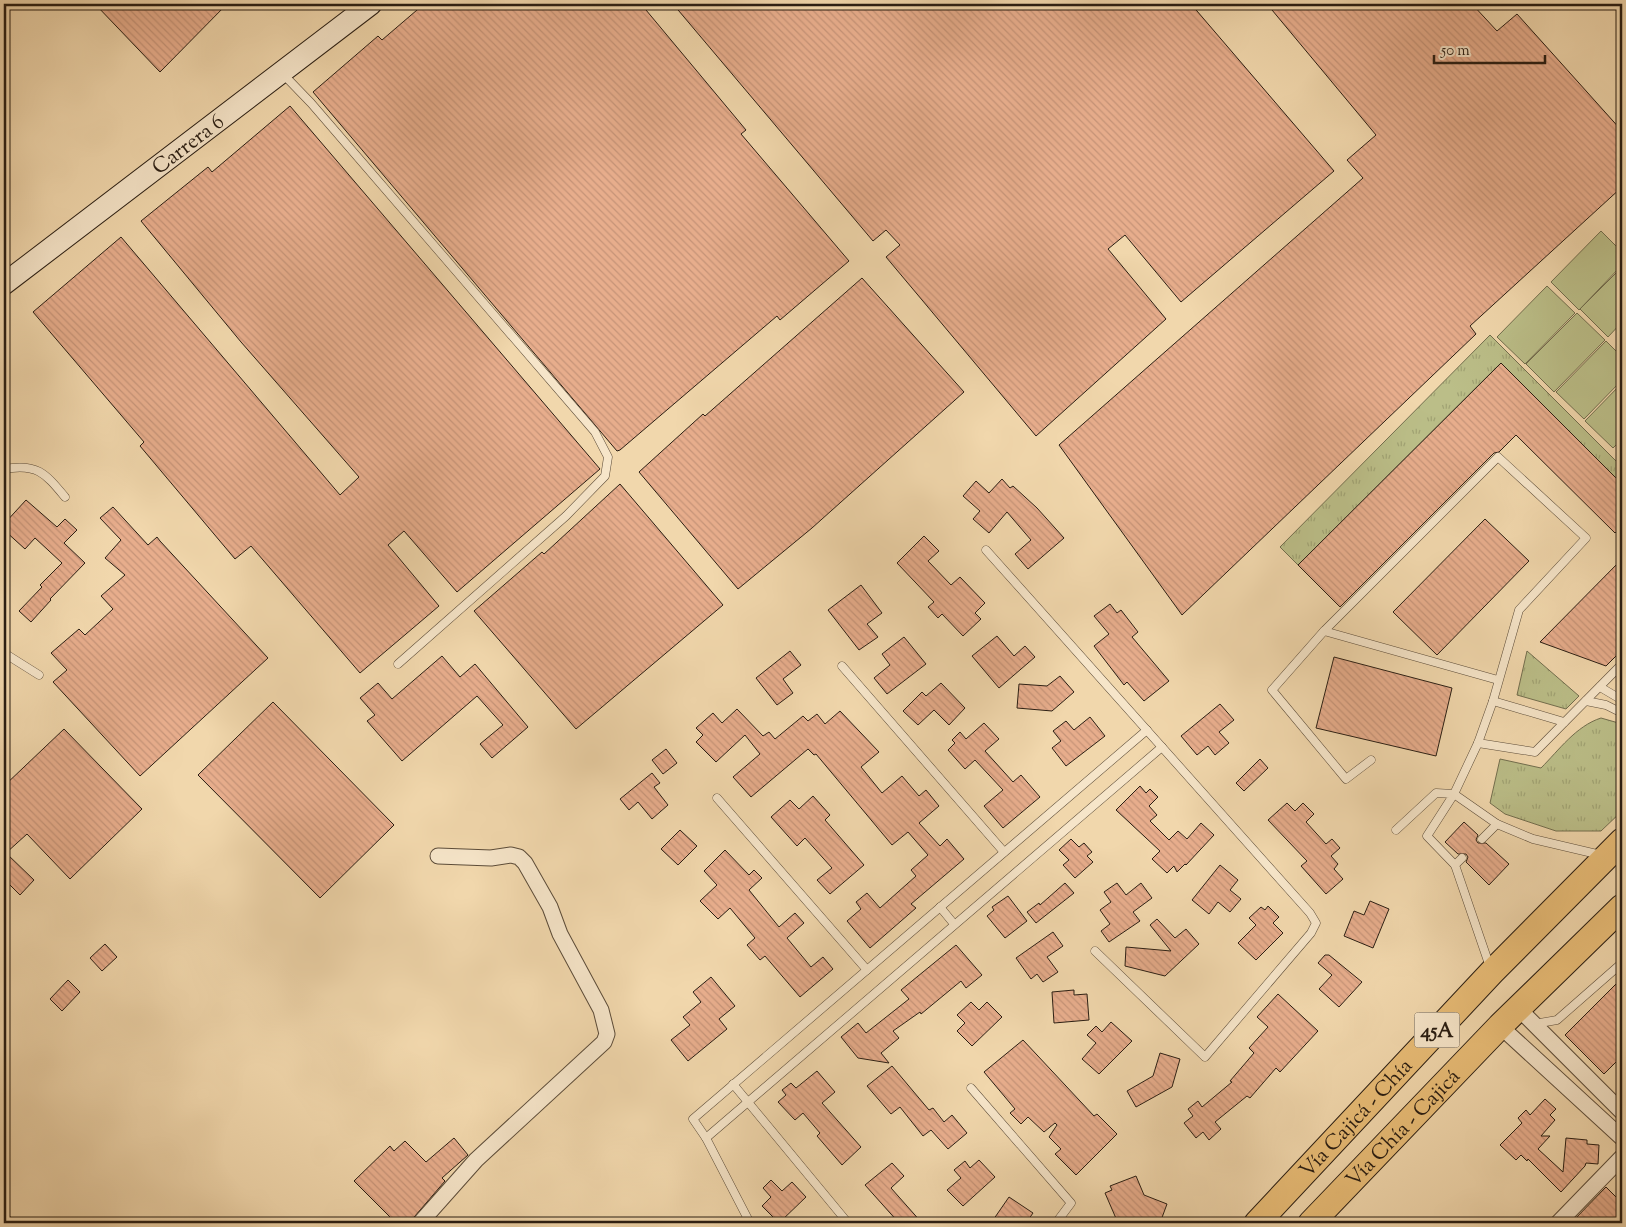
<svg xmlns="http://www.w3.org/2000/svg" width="1626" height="1227" viewBox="0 0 1626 1227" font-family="'Sorts Mill Goudy',serif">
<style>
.grass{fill:url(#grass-tufts);stroke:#726e4e}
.garden{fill:#bbbe88;stroke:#726e4e}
.building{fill:url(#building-back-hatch);stroke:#2a1e13}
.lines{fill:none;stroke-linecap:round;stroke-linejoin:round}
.service-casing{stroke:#5c4c39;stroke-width:9}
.minor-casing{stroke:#5c4c39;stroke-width:17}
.secondary-casing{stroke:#2a1e13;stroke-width:23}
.trunk-casing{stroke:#2a1e13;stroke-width:27}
.service{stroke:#f6e5c9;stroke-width:8}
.minor{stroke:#f6e5c9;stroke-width:15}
.secondary{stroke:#f6e5c9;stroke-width:21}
.trunk{stroke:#e8bc76;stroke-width:25}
.labels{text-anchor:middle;stroke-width:4.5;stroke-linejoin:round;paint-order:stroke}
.shield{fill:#f6e5c9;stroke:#675a4a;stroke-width:1}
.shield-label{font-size:20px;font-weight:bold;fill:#2a1e13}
.street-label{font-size:21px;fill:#2a1e13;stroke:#f6e5c9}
</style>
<defs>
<pattern id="grass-tufts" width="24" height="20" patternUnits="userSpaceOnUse" patternTransform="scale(1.25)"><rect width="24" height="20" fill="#bbbe88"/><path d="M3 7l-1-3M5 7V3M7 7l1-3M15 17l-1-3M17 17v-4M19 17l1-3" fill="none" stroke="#a1a374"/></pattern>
<pattern id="building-back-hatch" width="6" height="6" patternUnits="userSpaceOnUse" patternTransform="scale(1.25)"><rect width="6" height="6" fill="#e7ad8c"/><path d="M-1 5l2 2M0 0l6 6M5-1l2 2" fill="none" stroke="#c69478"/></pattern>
</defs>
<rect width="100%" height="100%" fill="#f1d7ac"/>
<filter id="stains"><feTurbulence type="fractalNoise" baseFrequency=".004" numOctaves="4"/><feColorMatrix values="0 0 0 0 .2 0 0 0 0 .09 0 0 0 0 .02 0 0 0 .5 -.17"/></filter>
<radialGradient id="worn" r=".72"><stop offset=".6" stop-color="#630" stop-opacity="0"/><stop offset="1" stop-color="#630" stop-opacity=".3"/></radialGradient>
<!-- grass -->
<g class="grass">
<polygon points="1490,335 1622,467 1622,484 1501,363 1298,565 1280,547"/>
<polygon points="1527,651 1579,696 1566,709 1517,695"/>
<path d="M1601,718L1622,724V811L1601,831H1556L1505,814L1490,803L1500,759L1541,768C1559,750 1576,726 1601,718Z"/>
</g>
<!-- garden -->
<g class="garden">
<polygon points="1601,231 1622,252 1622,265 1579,310 1551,282"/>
<polygon points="1622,267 1622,322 1608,337 1580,309"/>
<polygon points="1547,286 1575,313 1525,364 1497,337"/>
<polygon points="1577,313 1605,340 1554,392 1526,364"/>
<polygon points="1606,341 1622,357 1622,380 1584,419 1556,392"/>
<polygon points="1622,383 1622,439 1613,448 1585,421"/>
</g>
<!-- building -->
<g class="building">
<polygon points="95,4 227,4 160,72"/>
<polygon points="424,4 641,4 746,130 741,134 849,261 780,320 777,316 620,450 617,451 313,92 378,36 382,40"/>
<polygon points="673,4 1191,4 1334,171 1181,302 1125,235 1108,249 1166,319 1036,436 886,257 900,245 886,230 873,241"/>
<polygon points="1267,4 1472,4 1497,31 1517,14 1622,131 1622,187 1470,326 1476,334 1182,615 1059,445 1363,178 1347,160 1376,135"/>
<polygon points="290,106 600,469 457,592 404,531 388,545 439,606 360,673 251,546 235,559 140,446 144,442 33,312 121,237 340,495 359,477 241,342 141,221 208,167 212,172"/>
<polygon points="862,278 964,392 812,528 738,589 639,472 703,414 705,416"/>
<polygon points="1501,363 1622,484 1622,526 1615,533 1516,435 1499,452 1494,453 1340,607 1298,565"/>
<polygon points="1002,479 1010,488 1013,486 1037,508 1064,538 1028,569 1015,554 1031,540 1007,512 989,533 973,519 980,511 963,496 976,481 989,493"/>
<polygon points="620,484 723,605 576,729 474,611 542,552 544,554"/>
<polygon points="26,500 57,527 65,519 77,530 64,543 85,563 50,599 51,600 31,622 19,611 42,587 40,585 62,563 35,538 25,549 4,530 4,524"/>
<polygon points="113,507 148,545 157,537 160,541 268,658 140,776 53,682 67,670 51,653 79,629 85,635 113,609 101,596 125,575 105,558 121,540 100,518"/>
<polygon points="1485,519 1529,561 1437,655 1393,612"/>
<polygon points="924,536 939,551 928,561 951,585 960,577 985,603 975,613 981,619 963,636 942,614 938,618 928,607 934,602 897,563"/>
<polygon points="1622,559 1622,650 1606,666 1540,642"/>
<polygon points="861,585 882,613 867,624 878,637 859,650 828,610"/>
<polygon points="1110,604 1117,613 1121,610 1138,632 1132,637 1169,681 1144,701 1127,682 1124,685 1094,646 1109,634 1094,616"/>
<polygon points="997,636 1014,656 1025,646 1035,657 999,688 972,656"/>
<polygon points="904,637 926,664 887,694 874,678 890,665 882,654"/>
<polygon points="790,651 801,665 783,679 793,693 777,705 756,678"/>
<polygon points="442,656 460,677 475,664 528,727 492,758 480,744 503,725 477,696 402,761 367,721 375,715 360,698 378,683 392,699"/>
<polygon points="1334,657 1452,688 1436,756 1316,728"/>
<polygon points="1060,676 1074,692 1052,711 1017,708 1019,684 1047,686"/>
<polygon points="941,683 965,708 949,725 934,710 918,725 903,711 922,692 926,696"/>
<polygon points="273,702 394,825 320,898 198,775"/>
<polygon points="1220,704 1234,720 1219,732 1229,743 1215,755 1208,746 1197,755 1181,736"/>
<polygon points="737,709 763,736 769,732 775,739 803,716 808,721 817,714 825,724 840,711 879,752 861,767 882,793 902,776 919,796 926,790 939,806 919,823 940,846 947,839 964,859 911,904 916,908 870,948 847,921 861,909 856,902 867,893 880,908 916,876 911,870 928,855 908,832 892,845 816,754 814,755 808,749 751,797 733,777 760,754 745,735 716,762 696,742 703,735 696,728 713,713 722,723"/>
<polygon points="1090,717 1105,736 1066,766 1052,748 1061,741 1053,731 1066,721 1074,730"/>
<polygon points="984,723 999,739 985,751 1013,782 1021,775 1040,797 1003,828 984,806 1003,790 975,760 965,769 948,750 955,743 952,740 960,732 966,739"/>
<polygon points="64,729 142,809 70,879 27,834 6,853 34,880 20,895 4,879 4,786"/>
<polygon points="666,749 677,763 663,774 652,760"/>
<polygon points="1260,759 1268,768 1244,791 1236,783"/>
<polygon points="652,773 660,783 654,787 668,805 652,819 638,802 629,810 620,799"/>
<polygon points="1140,786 1146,793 1150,789 1158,797 1149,806 1157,815 1150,821 1169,840 1178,831 1187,839 1201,823 1214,835 1186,865 1185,864 1177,872 1174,866 1167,873 1152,859 1160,851 1116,810"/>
<polygon points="813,796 830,815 825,820 864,865 830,894 817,880 832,868 805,838 797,846 771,817 790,800 799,809"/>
<polygon points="1287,803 1295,811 1303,803 1314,814 1306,822 1326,844 1332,839 1340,848 1331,856 1338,864 1334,869 1343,879 1326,894 1301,866 1307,861 1268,820"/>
<polygon points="1464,822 1478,835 1476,840 1478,843 1486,843 1509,864 1489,885 1466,862 1468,857 1466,854 1458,854 1445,842"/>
<polygon points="680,830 697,846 678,865 661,849"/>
<polygon points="1071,839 1079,847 1084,843 1092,852 1087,856 1093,862 1075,878 1063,865 1069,860 1059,850"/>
<polygon points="725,850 749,875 754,870 762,878 749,890 779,927 795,913 804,923 787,938 811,967 823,957 833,969 800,997 765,956 760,960 747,945 755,938 730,908 718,919 700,901 717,885 704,871"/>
<polygon points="1220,865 1238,880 1230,890 1241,899 1230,912 1218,902 1209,914 1192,900"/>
<polygon points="1065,883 1074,893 1036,923 1027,912 1039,903 1040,905"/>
<polygon points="1117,883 1126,895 1141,883 1152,898 1133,912 1140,921 1109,942 1101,931 1110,924 1100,910 1111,902 1104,892"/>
<polygon points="1008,896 1027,921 1005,938 987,916 994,910 992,907"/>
<polygon points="1370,901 1389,909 1373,948 1344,936 1354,911 1364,915"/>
<polygon points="1268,906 1279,917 1273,923 1283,933 1256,960 1238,943 1256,925 1249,918 1261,907 1265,910"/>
<polygon points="1157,919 1175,938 1186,929 1199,944 1165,976 1125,966 1126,947 1171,951 1150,925"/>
<polygon points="1053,932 1063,946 1047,957 1058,972 1043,982 1037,974 1031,979 1016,958"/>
<polygon points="105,944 117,957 102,971 90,958"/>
<polygon points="956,945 982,975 966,988 961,981 921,1014 920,1012 893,1031 899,1038 881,1053 889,1063 858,1058 841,1037 858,1023 866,1033 909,999 901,990"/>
<polygon points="1325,955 1329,955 1362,982 1339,1007 1319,989 1332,975 1318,963"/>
<polygon points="711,977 735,1006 719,1019 727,1029 688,1061 671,1040 690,1025 683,1017 701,1002 693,992"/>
<polygon points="68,980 80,992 62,1011 50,999"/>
<polygon points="1616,984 1622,990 1622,1056 1604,1074 1565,1035"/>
<polygon points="1074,990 1074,995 1087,994 1089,1020 1054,1023 1052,992"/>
<polygon points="1278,994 1318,1031 1280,1072 1276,1068 1250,1098 1247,1096 1215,1122 1221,1129 1209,1140 1203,1132 1196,1138 1184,1123 1193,1116 1188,1109 1198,1101 1202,1107 1232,1082 1230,1081 1254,1053 1249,1048 1268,1027 1257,1017"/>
<polygon points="971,1002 979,1010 987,1002 1002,1017 972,1046 957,1031 965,1023 957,1015"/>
<polygon points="1111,1022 1132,1041 1099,1074 1082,1059 1096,1043 1087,1035 1096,1026 1102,1032"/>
<polygon points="1023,1040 1094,1116 1097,1114 1117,1134 1076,1175 1055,1154 1061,1149 1049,1137 1057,1125 1055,1123 1044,1132 1028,1117 1021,1124 1010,1113 1015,1109 984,1072"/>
<polygon points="1160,1053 1180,1059 1172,1087 1136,1107 1127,1091 1153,1076"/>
<polygon points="892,1066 929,1110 933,1108 944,1122 952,1115 967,1133 948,1149 931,1130 923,1136 900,1107 891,1114 867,1086"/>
<polygon points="817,1071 835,1092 822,1103 861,1147 842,1165 817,1136 820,1133 803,1113 795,1120 778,1102 786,1095 782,1090 791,1083 796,1088"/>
<polygon points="1545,1099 1556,1109 1550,1115 1555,1120 1541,1136 1550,1136 1538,1149 1563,1172 1566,1138 1587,1140 1587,1144 1599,1145 1598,1164 1586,1163 1585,1166 1561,1192 1528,1159 1527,1161 1521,1155 1516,1160 1500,1145 1522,1123 1518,1118 1526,1110 1530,1115"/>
<polygon points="454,1138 468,1155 442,1178 445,1181 409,1223 396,1223 354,1181 390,1146 394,1151 405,1141 426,1162"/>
<polygon points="979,1160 995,1177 963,1206 947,1190 961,1178 954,1170 965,1161 970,1168"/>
<polygon points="892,1163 904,1176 891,1188 922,1223 899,1223 865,1185"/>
<polygon points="1136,1176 1144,1195 1167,1204 1160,1223 1118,1223 1105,1193 1112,1190 1110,1186"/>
<polygon points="771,1180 782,1191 792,1182 806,1197 779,1223 762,1206 771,1197 763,1188"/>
<polygon points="1606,1187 1622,1203 1622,1223 1571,1223"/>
<polygon points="1009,1197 1033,1213 1026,1223 991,1223"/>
</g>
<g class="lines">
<defs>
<g id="service">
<polyline points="283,74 311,103 595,432 608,457 605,476 566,516 398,664"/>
<path d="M4,469C37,463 45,473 65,497"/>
<polyline points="986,550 1310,913 1316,923 1311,933 1205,1057 1095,951"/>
<polyline points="1324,631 1498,680"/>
<polyline points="4,653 39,675"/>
<polyline points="842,666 1004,852"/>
<polyline points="1600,687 1622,700"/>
<polyline points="1493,701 1564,722"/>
<polyline points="1586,701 1606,705 1622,713"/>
<polyline points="1478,743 1535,752 1622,664"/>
<polyline points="1371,760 1346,779 1272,690 1324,631 1498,457 1586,538 1519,610 1493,701 1478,743 1454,794 1497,824"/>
<polyline points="717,798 867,970"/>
<polyline points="1396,830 1436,793 1454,794 1427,836 1455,865"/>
<polyline points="1482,839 1497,824 1533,839 1601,855"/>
<polyline points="1462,858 1455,865 1490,967"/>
<polyline points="940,907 954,924"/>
<polyline points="1534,1024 1557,1020 1622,963"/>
<polyline points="733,1084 848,1223"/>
<polyline points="971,1088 1071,1203 1056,1223"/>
<polyline points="706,1138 1162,747"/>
<polyline points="750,1223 706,1138 693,1119 1147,730"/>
</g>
<g id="minor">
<polyline points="1518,1008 1622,1112"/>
<polyline points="1500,1026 1622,1138"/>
<polyline points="4,1222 5,1223"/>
<polyline points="420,1223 476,1160 604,1042 607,1034 601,1010 560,934 550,907 525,863 519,857 511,855 491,858 438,856"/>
<polyline points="1558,1223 1622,1157"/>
</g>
<g id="secondary">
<path id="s1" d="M4,284L371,4"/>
</g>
<g id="trunk">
<path id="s2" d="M1257,1223L1492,972L1622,841"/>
<path id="s3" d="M1311,1223L1500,1026L1622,907"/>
</g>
</defs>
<!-- service casing -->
<use href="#service" class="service-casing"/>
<!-- minor casing -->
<use href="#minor" class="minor-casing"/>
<!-- secondary casing -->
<use href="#secondary" class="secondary-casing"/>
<!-- trunk casing -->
<use href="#trunk" class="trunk-casing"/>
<!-- service -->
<use href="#service" class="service"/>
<!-- minor -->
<use href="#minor" class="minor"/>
<!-- secondary -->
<use href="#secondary" class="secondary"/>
<!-- trunk -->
<use href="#trunk" class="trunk"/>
</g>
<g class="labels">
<!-- shield labels -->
<rect class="shield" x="1414.5" y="1012.5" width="45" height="35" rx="4"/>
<g class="shield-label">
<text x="1437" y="1037">45A</text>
</g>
<!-- street labels -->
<g class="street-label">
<text dy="7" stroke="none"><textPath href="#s1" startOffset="231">Carrera 6</textPath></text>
<text dy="7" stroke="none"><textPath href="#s2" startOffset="144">Vía Cajicá - Chía</textPath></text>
<text dy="7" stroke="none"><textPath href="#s3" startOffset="132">Vía Chía - Cajicá</textPath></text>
</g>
</g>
<!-- margin -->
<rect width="1626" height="1227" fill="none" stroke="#f1d7ac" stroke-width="20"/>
<rect x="5" y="5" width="1616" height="1217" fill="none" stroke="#2a1e13" stroke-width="2.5"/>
<rect x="10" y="10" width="1606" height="1207" fill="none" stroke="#2a1e13"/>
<!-- scale -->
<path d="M1434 55v8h111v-8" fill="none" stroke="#2a1e13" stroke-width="2.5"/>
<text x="1441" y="55" font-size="15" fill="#2a1e13" stroke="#f6e5c9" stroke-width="4" paint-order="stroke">50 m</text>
<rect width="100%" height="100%" filter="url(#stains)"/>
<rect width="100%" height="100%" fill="url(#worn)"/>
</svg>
